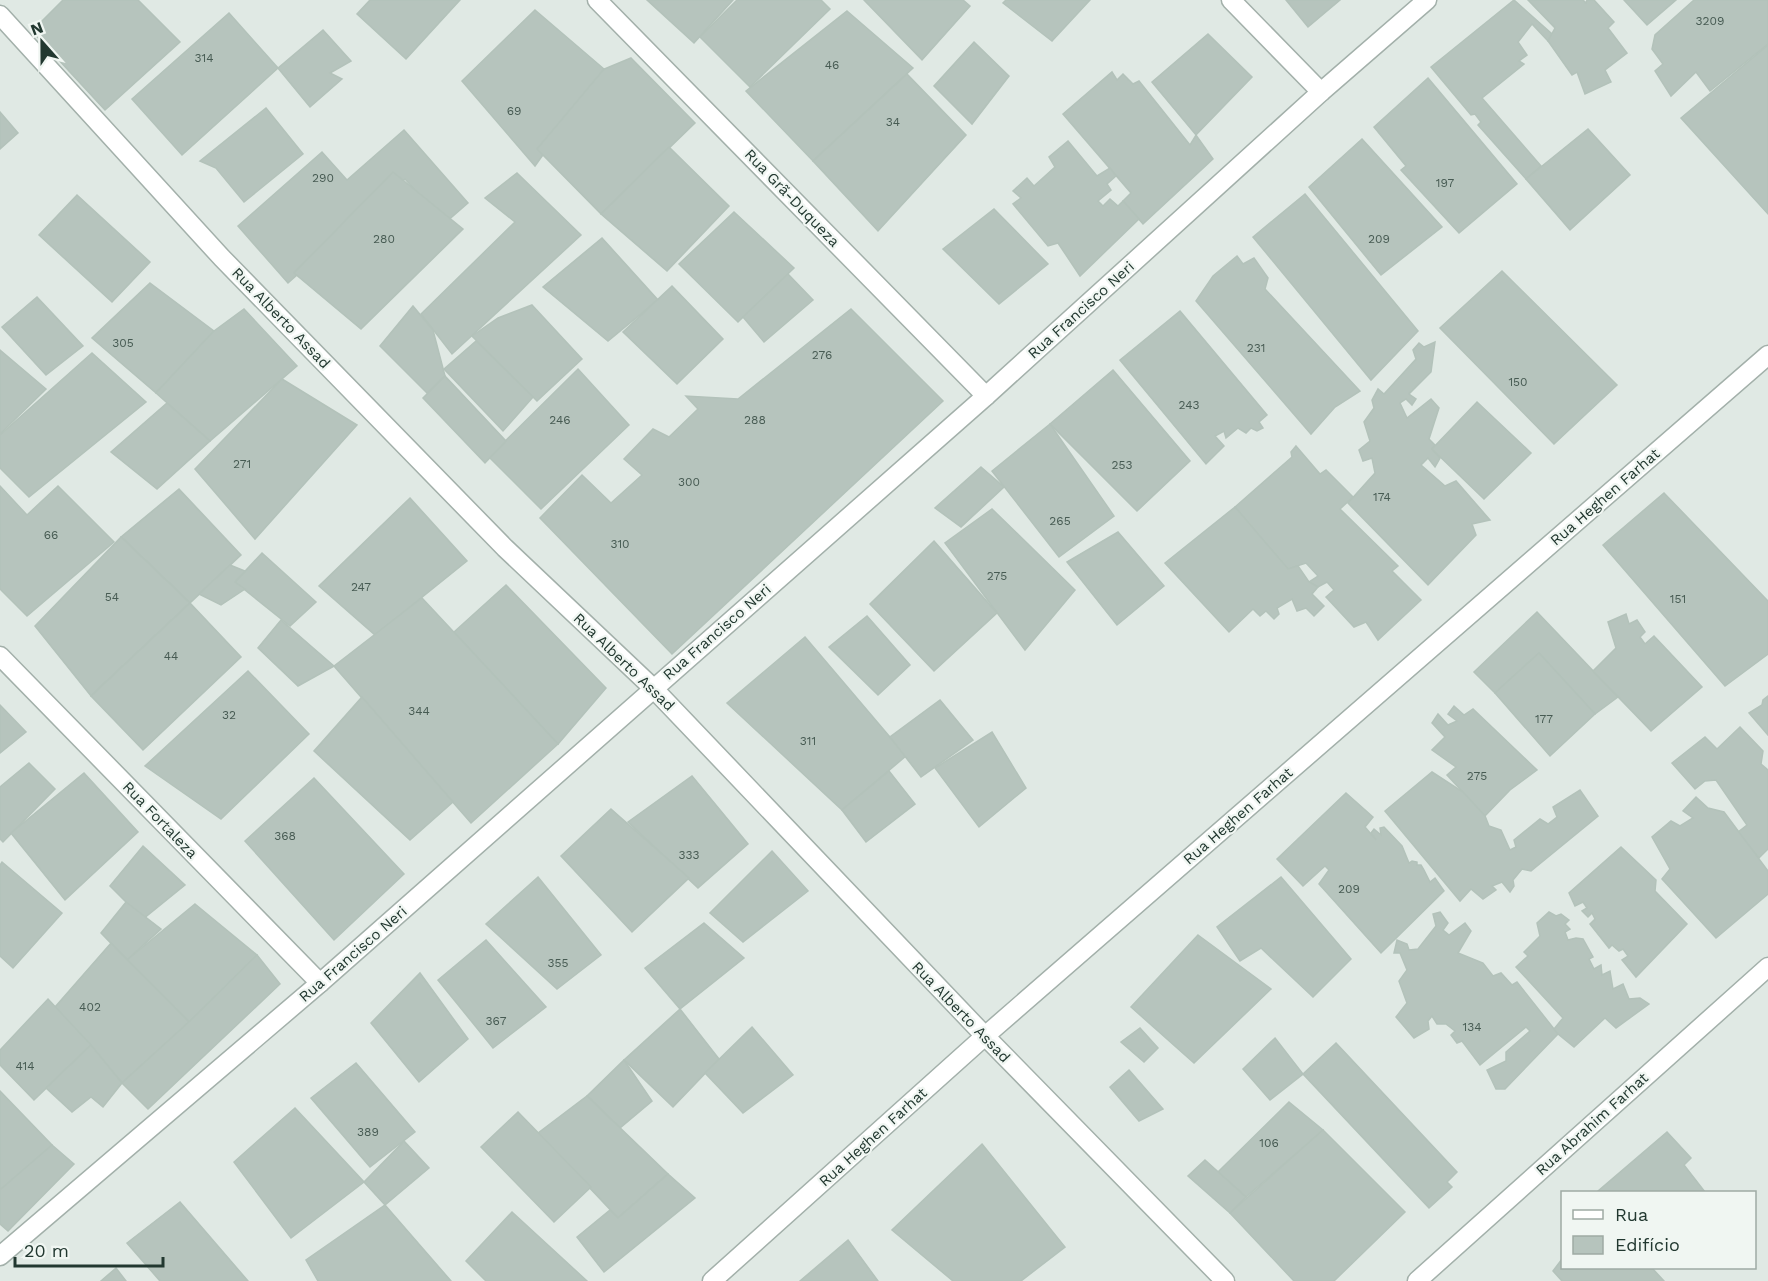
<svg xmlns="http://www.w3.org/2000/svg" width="1768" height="1281" viewBox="0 0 1768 1281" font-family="'Work Sans',sans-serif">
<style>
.building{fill:#b6c4bd;stroke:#b3c2ba;stroke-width:1.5}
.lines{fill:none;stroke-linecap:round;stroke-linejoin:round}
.street-casing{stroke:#a3b0aa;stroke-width:21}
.street{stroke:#fff;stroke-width:18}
.labels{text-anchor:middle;stroke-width:4.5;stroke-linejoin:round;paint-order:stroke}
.number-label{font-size:12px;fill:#475b53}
.street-label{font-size:15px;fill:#223830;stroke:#f0f6f2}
</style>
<rect width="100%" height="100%" fill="#e0e9e4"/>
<!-- building -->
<g class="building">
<polygon points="63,0 138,0 180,42 105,110 32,31"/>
<polygon points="370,0 460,0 406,59 357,14"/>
<polygon points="647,0 733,0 694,43"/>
<polygon points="737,0 821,0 830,9 750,87 700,37"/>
<polygon points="864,0 963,0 970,6 922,60"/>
<polygon points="1006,0 1090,0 1052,41 1003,3"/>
<polygon points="1286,0 1340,0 1308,27"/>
<polygon points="1514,0 1552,34 1548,41 1532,24 1518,42 1527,55 1519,61 1524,64 1482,98 1541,166 1526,179 1478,125 1481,122 1475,114 1471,115 1431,67"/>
<polygon points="1528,0 1583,0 1586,3 1587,0 1594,0 1614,22 1608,28 1627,53 1605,70 1611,82 1585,94 1577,72 1572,75 1548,41 1555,28"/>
<polygon points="1624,0 1676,0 1647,25"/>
<polygon points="1694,0 1768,0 1768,44 1710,91 1696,72 1671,96 1655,71 1663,64 1652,49 1655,35"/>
<polygon points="535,10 604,69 535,166 462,81"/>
<polygon points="847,11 913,68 813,161 746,91"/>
<polygon points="229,13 278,68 182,155 132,99"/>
<polygon points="323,30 351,61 330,73 342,79 310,107 278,68"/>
<polygon points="1208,34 1252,77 1196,135 1152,82"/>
<polygon points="974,42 1009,76 972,124 934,86"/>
<polygon points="1768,45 1768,214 1681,118"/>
<polygon points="631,58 695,123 601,214 537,149 604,69"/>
<polygon points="1112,72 1117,80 1123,74 1133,84 1139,81 1190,145 1196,135 1213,159 1143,224 1123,201 1131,193 1063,114"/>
<polygon points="907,74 966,135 878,231 813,161"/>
<polygon points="1428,78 1517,184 1459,233 1401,170 1406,166 1374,127"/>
<polygon points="266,108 303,154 244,202 216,168 200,161"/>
<polygon points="0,112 18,133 0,149"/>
<polygon points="1588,129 1630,175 1570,230 1526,179"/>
<polygon points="404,130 468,203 445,223 405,179 288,283 238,226 322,152 347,180"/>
<polygon points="1362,139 1442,227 1381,275 1309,187"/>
<polygon points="1068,141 1097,176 1110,168 1116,176 1107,184 1111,190 1098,201 1103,206 1110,199 1118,206 1123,201 1139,219 1080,276 1058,243 1048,246 1013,204 1021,198 1013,191 1027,178 1034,186 1055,167 1049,157"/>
<polygon points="669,147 729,206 667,271 601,214"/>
<polygon points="393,172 463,229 361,329 294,273"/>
<polygon points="517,173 581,235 452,354 421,314 515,222 485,198"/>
<polygon points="1305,194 1418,331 1371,380 1253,237"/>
<polygon points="77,195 150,262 112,302 39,235"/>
<polygon points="994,209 1048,264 999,304 943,249"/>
<polygon points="734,212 794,268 738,322 679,264"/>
<polygon points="602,238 658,300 608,341 543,287"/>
<polygon points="1237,256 1243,264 1254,258 1268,278 1265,289 1360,391 1335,407 1311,434 1196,301 1213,276"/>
<polygon points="1502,271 1617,385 1554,444 1440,328"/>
<polygon points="788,274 813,300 764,342 743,317"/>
<polygon points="150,283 214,331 156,393 92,338"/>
<polygon points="672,286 723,339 677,384 623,332"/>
<polygon points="37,297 83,346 46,375 2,327"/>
<polygon points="532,305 582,359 537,401 472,336 498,318"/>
<polygon points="413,306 433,330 445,376 427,393 380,346"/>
<polygon points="244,309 297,366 210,441 156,393 214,331"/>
<polygon points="851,309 943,401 672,654 540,518 582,475 611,503 642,475 624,459 653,429 669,437 698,409 686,396 738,399"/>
<polygon points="1180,311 1267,415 1259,422 1263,428 1257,431 1251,428 1246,433 1238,428 1226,438 1224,431 1215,436 1224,446 1206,464 1120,360"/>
<polygon points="476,341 533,397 503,431 444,369"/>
<polygon points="1435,342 1431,372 1409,394 1416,399 1412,405 1406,399 1400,403 1407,418 1431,399 1439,408 1429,439 1435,445 1432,449 1440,458 1435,467 1428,458 1421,465 1445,486 1456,481 1490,520 1472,524 1476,535 1428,585 1348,503 1375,473 1372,458 1363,461 1359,450 1370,441 1364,422 1374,408 1372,400 1378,389 1384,394 1416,359 1413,350 1419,343 1424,347"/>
<polygon points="0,350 46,389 0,434"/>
<polygon points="92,353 146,402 29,497 0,468 0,435"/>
<polygon points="578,369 629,425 541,509 489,457"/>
<polygon points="1113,370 1190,461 1137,511 1050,424"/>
<polygon points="445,376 506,441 485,463 423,398"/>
<polygon points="282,379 357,425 255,539 195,469"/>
<polygon points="1477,402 1531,453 1484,499 1432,449"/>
<polygon points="167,403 210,441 157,489 111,452"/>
<polygon points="1050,424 1114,516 1059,557 992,471"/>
<polygon points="1296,446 1320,474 1326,470 1353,497 1340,509 1398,566 1392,571 1421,600 1378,640 1366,622 1354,627 1326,597 1334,590 1327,582 1318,587 1309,582 1318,576 1306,563 1288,569 1235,507 1292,457 1291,452"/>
<polygon points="981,467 1004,487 961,527 935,508"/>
<polygon points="0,486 27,515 58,486 114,542 27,616 0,589"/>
<polygon points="179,489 241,555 190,603 121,537"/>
<polygon points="1664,493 1768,601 1768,654 1725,686 1603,545"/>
<polygon points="410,498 467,561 375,635 319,586"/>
<polygon points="1235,507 1288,569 1298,566 1309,582 1318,587 1312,594 1324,606 1314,616 1306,608 1297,611 1292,599 1277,608 1279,614 1274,619 1266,611 1260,616 1253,609 1229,632 1165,563"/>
<polygon points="992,509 1075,590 1025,650 945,543"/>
<polygon points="1118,532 1164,586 1117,625 1067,562"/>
<polygon points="121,537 190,603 91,696 35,626"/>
<polygon points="934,541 997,613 934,671 870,604"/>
<polygon points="262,553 316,602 290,626 235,582"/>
<polygon points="230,565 245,571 235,582 245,589 221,605 199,594"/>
<polygon points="506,585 606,688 558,744 454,632"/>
<polygon points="422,598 558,744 471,823 334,666"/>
<polygon points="190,603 241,657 143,750 91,696"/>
<polygon points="1537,612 1618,697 1595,714 1539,653 1495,693 1474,672"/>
<polygon points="1626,614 1629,624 1637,620 1645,632 1640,637 1645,644 1654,636 1702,687 1651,731 1593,671 1616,648 1608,622"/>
<polygon points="867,616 910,665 878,695 829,647"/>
<polygon points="281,620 334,666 298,686 258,648"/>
<polygon points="805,637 906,756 842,810 727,703"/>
<polygon points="1539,653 1595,714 1550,756 1495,693"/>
<polygon points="248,671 309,734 221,819 145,766"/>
<polygon points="1768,696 1768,735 1749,713 1762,705 1763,700"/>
<polygon points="362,697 453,802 410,840 314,751"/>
<polygon points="940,700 973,740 921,777 890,737"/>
<polygon points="0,705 26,732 0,753"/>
<polygon points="1454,706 1464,715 1473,709 1537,770 1510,790 1485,816 1447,775 1456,767 1432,750 1445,737 1432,723 1438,714 1448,725 1457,721 1448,714"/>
<polygon points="1740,727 1763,751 1761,764 1768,770 1768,849 1759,858 1738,832 1747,825 1716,780 1705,781 1695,789 1672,763 1705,737 1717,749"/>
<polygon points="992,732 1026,788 979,827 935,768"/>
<polygon points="29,763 55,789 3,842 0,839 0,787"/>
<polygon points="889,771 915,804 866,842 842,810"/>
<polygon points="1432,772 1463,792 1485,816 1489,826 1501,830 1510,850 1516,847 1514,840 1540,819 1548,824 1557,817 1553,807 1580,790 1598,816 1531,871 1522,869 1513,880 1514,886 1510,892 1502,882 1492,886 1496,890 1483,899 1471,889 1460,901 1385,811"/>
<polygon points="84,773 138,832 65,900 11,833"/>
<polygon points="692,776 748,844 698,888 628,822"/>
<polygon points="314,778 404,874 334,940 245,841"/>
<polygon points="1346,793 1373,817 1365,827 1376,840 1371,833 1374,829 1381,835 1380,828 1384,827 1402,846 1409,863 1412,861 1417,862 1417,865 1421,865 1424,870 1430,882 1435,878 1444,891 1381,953 1319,884 1329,870 1325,866 1303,886 1277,859"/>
<polygon points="1696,797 1708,808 1724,812 1768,871 1768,894 1716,938 1662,879 1670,869 1652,837 1671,821 1680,826 1693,818 1683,811"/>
<polygon points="611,809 689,878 632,932 561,856"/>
<polygon points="143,846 185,885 143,919 110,886"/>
<polygon points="1621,847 1656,880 1655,891 1687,924 1636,977 1622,960 1628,956 1623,949 1619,951 1612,945 1609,948 1590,924 1595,919 1592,913 1588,917 1582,911 1587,908 1583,902 1575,906 1569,893"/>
<polygon points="772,851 808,891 743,942 710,913"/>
<polygon points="2,862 62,913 13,968 0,956 0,865"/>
<polygon points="538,877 601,955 557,989 486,924"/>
<polygon points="1281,877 1351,959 1313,997 1261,948 1240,961 1217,927"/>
<polygon points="126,902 161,929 127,960 101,933"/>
<polygon points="195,904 257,955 189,1022 127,960"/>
<polygon points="1440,912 1448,923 1443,930 1449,935 1465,923 1471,931 1458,953 1483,963 1493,976 1501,973 1512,985 1517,982 1558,1034 1505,1089 1496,1089 1487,1070 1506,1061 1506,1052 1530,1031 1526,1027 1480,1065 1462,1041 1457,1043 1451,1035 1455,1031 1446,1024 1437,1024 1432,1016 1428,1021 1429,1029 1414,1038 1396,1017 1407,1003 1399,981 1407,970 1400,953 1394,953 1397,940 1407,944 1409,950 1418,949 1436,926 1433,914"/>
<polygon points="1549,912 1556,916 1561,914 1569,920 1565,924 1570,929 1565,932 1568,940 1576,938 1583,939 1593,957 1589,959 1594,969 1601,965 1602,975 1610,971 1613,989 1623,984 1629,999 1640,998 1649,1004 1616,1028 1605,1018 1574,1047 1558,1034 1554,1029 1563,1018 1516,967 1528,956 1524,952 1540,936 1537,923"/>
<polygon points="704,923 744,958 680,1009 645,968"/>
<polygon points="1198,935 1271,989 1194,1063 1131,1007"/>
<polygon points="486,940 546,1007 493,1048 438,980"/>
<polygon points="111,943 189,1022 122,1083 55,1007"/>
<polygon points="257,955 280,984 148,1109 122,1083 189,1022"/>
<polygon points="420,973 468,1039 419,1082 371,1023"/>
<polygon points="48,999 91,1045 34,1100 0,1065 0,1050"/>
<polygon points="680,1009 719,1059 673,1107 624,1060"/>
<polygon points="752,1027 793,1075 743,1113 705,1073"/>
<polygon points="1140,1028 1158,1048 1144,1062 1121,1042"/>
<polygon points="1275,1038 1303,1074 1270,1100 1243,1069"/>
<polygon points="1336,1043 1457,1172 1447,1182 1452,1187 1429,1208 1303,1074"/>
<polygon points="91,1045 122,1083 103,1107 91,1097 72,1112 46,1088"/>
<polygon points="624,1060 652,1101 620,1128 587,1096"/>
<polygon points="356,1063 415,1132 370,1167 311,1098"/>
<polygon points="1129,1070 1163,1109 1139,1121 1110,1087"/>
<polygon points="0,1091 52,1145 0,1190"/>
<polygon points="587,1096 668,1174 618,1218 538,1133"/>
<polygon points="1289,1102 1323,1130 1246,1197 1218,1172"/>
<polygon points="295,1108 364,1182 291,1238 234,1162"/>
<polygon points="518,1112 591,1187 554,1222 481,1147"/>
<polygon points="1323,1130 1405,1212 1334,1281 1294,1281 1230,1213"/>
<polygon points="1667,1132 1691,1158 1684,1165 1705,1192 1599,1192 1598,1191"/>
<polygon points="404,1141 429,1168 385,1205 364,1182"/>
<polygon points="982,1144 1065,1247 1021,1281 953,1281 892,1230"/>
<polygon points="52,1145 74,1164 8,1231 0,1224 0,1190"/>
<polygon points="1205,1160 1246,1197 1230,1213 1188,1176"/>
<polygon points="668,1174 695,1198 604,1272 577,1237 610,1210 618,1218"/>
<polygon points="180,1202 248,1281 160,1281 127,1243"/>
<polygon points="385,1205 451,1281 318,1281 306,1260"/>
<polygon points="512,1212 587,1281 486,1281 466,1261"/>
<polygon points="848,1240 878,1281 800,1281"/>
<polygon points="1562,1259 1562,1268 1652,1268 1664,1281 1562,1281 1553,1271"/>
<polygon points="116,1268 126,1281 101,1281"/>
</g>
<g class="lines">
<defs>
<g id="street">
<polyline points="597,0 986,396"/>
<polyline points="1231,0 1321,92"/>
<polyline points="0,15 222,258 505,548 653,688 985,1036 1225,1281"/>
<polyline points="0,656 320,983"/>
<polyline points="0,1256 320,983 986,396 1321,92 1427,0"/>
<polyline points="712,1281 985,1036 1768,355"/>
<polyline points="1417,1281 1768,967"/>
</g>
</defs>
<!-- street casing -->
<use href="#street" class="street-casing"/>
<!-- street -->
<use href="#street" class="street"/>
</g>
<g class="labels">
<!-- number labels -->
<g class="number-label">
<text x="1710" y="25">3209</text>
<text x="204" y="62">314</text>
<text x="832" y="69">46</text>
<text x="514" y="115">69</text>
<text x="893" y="126">34</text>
<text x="323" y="182">290</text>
<text x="1445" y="187">197</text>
<text x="384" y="243">280</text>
<text x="1379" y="243">209</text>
<text x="123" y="347">305</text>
<text x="1256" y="352">231</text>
<text x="822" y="359">276</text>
<text x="1518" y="386">150</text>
<text x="1189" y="409">243</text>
<text x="560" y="424">246</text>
<text x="755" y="424">288</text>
<text x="242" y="468">271</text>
<text x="1122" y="469">253</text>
<text x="689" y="486">300</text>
<text x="1382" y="501">174</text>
<text x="1060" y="525">265</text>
<text x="51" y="539">66</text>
<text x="620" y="548">310</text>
<text x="997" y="580">275</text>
<text x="361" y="591">247</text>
<text x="112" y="601">54</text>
<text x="1678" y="603">151</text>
<text x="171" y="660">44</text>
<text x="419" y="715">344</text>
<text x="229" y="719">32</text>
<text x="1544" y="723">177</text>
<text x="808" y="745">311</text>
<text x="1477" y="780">275</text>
<text x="285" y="840">368</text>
<text x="689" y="859">333</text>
<text x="1349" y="893">209</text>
<text x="558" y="967">355</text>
<text x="90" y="1011">402</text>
<text x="496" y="1025">367</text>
<text x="1472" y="1031">134</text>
<text x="25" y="1070">414</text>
<text x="368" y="1136">389</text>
<text x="1269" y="1147">106</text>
</g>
<!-- street labels -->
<g class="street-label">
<text transform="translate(792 198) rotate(46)" y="5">Rua Grã-Duqueza</text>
<text transform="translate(1081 310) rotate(-42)" y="5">Rua Francisco Neri</text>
<text transform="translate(281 318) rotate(46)" y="5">Rua Alberto Assad</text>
<text transform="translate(1605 497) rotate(-41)" y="5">Rua Heghen Farhat</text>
<text transform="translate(717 632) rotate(-41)" y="5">Rua Francisco Neri</text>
<text transform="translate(624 662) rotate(44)" y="5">Rua Alberto Assad</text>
<text transform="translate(1238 816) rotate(-41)" y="5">Rua Heghen Farhat</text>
<text transform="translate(160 820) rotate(46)" y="5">Rua Fortaleza</text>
<text transform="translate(353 954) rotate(-41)" y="5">Rua Francisco Neri</text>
<text transform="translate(961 1012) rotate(46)" y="5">Rua Alberto Assad</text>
<text transform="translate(1592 1124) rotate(-42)" y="5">Rua Abrahim Farhat</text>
<text transform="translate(873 1137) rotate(-42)" y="5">Rua Heghen Farhat</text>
</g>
</g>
<!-- legend -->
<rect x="1561" y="1191" width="195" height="78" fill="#f0f6f2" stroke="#9eaaa4" stroke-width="1.5"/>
<rect x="1573" y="1210" width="30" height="9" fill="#ffffff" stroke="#9eaaa4" stroke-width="1.5"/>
<text x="1615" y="1221" font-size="18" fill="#223830">Rua</text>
<rect x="1573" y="1236" width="30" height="18" fill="#b6c4bd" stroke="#9eaaa4" stroke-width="1.5"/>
<text x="1615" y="1251" font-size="18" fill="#223830">Edifício</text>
<!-- north arrow -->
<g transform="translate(42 42) rotate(339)" stroke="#f0f6f2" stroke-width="4.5" paint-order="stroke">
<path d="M0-4.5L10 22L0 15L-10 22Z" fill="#223830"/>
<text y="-9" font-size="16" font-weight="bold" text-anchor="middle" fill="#223830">N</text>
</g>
<!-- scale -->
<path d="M15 1257v9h148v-9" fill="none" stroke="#223830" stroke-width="3"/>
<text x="24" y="1257" font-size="18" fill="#223830" stroke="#f0f6f2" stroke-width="4.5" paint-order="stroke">20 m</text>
</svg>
